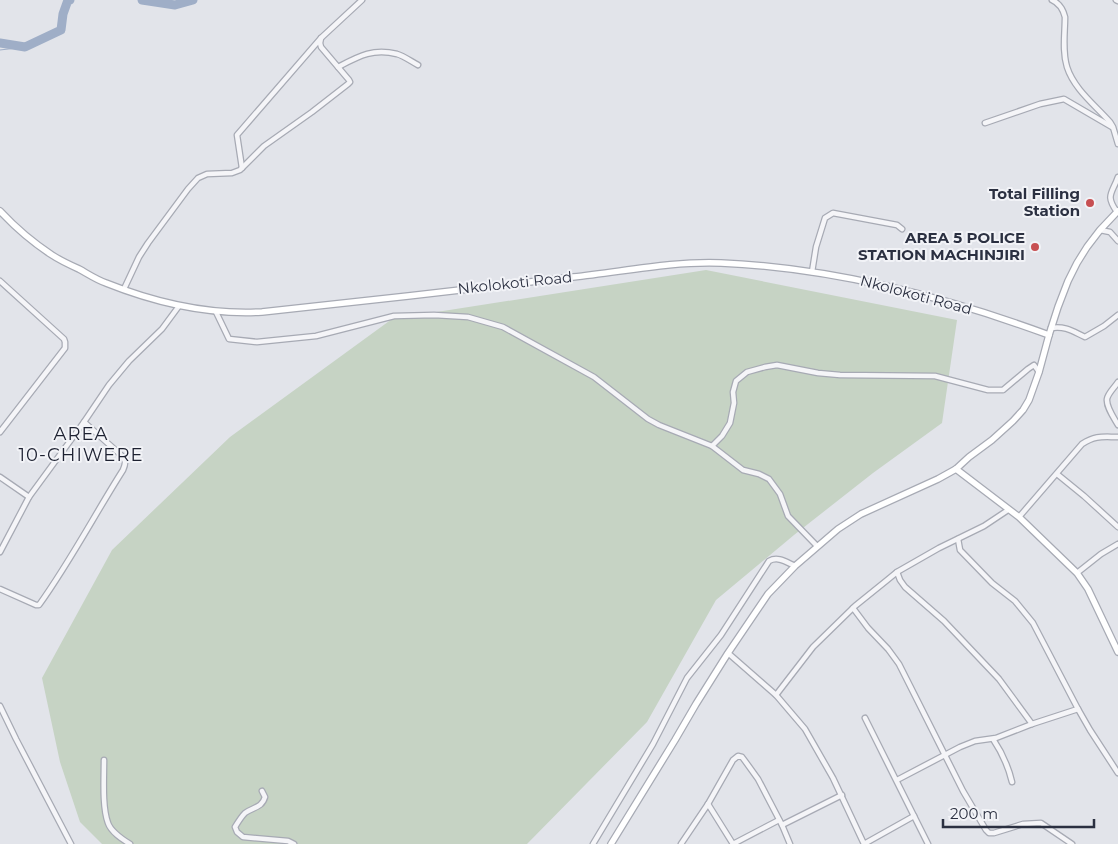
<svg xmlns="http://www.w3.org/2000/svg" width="1118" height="844" viewBox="0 0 1118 844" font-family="Montserrat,sans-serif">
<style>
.green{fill:#c6d3c4}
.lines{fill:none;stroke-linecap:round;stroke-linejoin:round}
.stream{stroke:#9faec7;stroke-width:1}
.river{stroke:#9faec7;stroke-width:9}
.street-casing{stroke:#a7aab4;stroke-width:7}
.secondary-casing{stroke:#a7aab4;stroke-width:8}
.street{stroke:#f5f5f8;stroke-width:4.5}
.secondary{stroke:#fff;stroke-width:5.5}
.poi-dot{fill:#c74f52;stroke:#f2f3f7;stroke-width:2}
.labels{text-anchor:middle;stroke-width:4;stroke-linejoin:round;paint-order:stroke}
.poi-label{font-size:15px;font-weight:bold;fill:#2b3041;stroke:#f2f3f7;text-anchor:end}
.street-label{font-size:15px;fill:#2b3041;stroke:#f2f3f7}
.quarter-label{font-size:18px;letter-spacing:1px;fill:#1d2131;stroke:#f2f3f7}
</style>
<rect width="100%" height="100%" fill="#e2e4ea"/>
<!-- green -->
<polygon class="green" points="706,270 957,320 942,423 873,473 794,535 716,600 647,722 527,844 102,844 80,822 60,762 42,678 112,550 230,437 392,319"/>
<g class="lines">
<!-- stream -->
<polyline class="stream" points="0,50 25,47"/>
<!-- river -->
<g class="river">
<polyline points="142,0 175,5 193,0"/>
<polyline points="0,43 25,47 61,30 63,14 68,0 70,0"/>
</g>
<defs>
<g id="street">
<path d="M1052,0C1059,3 1063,9 1065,17C1065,33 1062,51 1067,67C1074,89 1095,105 1110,122L1113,127L1118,144"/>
<polyline points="1116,0 1118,1"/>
<path d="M338,67C359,56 373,48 397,54C404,56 412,62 418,65"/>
<polyline points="985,123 1040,104 1064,99 1112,127"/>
<polyline points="242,168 237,135 321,38 362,0"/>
<path d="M1117,212C1105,195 1112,194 1118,177"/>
<polyline points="1100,230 1110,232 1118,241"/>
<polyline points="812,272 816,247 825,218 833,213 897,225 902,229"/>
<polyline points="0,281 64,339 65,342 65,348 0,432"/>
<polyline points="124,289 139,257 148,243 188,189 198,178 207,174 232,173 240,170 264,146 312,112 348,84 350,82 349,80 321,47 320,43 321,38"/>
<polyline points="216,312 229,339 257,342 316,336 394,316 434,315 468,317 503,327 594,377 648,419 659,425 712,446 722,436 730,423 734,403 733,392 736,381 747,372 765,367 777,365 818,373 840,375 935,376 988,390 1003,390 1028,369 1034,365 1039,372"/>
<path d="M1051,328C1066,326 1072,331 1085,337L1104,326L1118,315"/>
<path d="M1118,382C1115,387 1108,393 1107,399C1106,407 1114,418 1118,425"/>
<polyline points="712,446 743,470 759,474 769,479 780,494 788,516 817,546"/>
<polyline points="1057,474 1084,496 1118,527"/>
<polyline points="0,477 29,497"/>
<path d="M1019,517L1082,444C1096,435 1103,437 1118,437"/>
<polyline points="0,552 29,497 84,422 109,385 129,361 162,329 179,306"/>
<polyline points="897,572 900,580 905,587 944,621 999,679 1032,724"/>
<polyline points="1077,573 1101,554 1118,544"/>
<path d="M0,589L36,605H39C70,562 95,514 123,470C126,463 126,460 121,455L84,422"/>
<polyline points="853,608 868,628 888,649 899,664 963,791 986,830 989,833 994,833 1023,824 1041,823 1072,844"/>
<polyline points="728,653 776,695 805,729 833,778 864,844 914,816"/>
<polyline points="776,695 813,647 855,606 886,581 897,572 939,548 984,526 1008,510"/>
<polyline points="0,706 16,739 71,844"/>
<polyline points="1078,709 1090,730 1118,773"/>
<polyline points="865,718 928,844"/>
<path d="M993,739C1003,754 1008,765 1012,782"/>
<path d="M104,760C104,778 102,807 108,823C111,832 122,839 130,844"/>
<polyline points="897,780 960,747 975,741 996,738 1032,724 1078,709 1033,623 1015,601 992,583 960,550 958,539"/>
<path d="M262,791L265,797C262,808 253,807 245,813C241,817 238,822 235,827L237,832L243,837L288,841L294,844"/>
<polyline points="708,804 733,844"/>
<polyline points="782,825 842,795"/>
<path d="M593,844L653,744L687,678L721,635L769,561C778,556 786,562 795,566"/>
<polyline points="681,844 708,804 733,760 738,756 742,757 745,761 758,779 782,825 790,844"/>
<polyline points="733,844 779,820"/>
</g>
<g id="secondary">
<path d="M0,211C14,226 35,244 52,255C61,261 70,265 79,269C88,274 97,280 106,283C156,303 208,315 262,312C366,301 469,289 573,277C622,272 671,261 721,263C834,268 943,296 1049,335"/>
<polyline points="956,469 1019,517 1077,573 1088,589 1118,652"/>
<polyline points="611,844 675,740 696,704 728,653 768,594 795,566 838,529 861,514 938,479 956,469 969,457 992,440 1013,421 1023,410 1029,400 1039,372 1049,335 1058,307 1068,281 1077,263 1087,247 1100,230 1118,211"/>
</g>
</defs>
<!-- street casing -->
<use href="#street" class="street-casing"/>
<!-- secondary casing -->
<use href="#secondary" class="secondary-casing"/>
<!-- street -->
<use href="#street" class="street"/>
<!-- secondary -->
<use href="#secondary" class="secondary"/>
</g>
<!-- markers -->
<g class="poi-dot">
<circle cx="1090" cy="203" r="5"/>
<circle cx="1035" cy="247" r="5"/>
</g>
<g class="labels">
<!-- poi labels -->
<g class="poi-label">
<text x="1080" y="199">Total Filling<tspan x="1080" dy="17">Station</tspan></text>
<text x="1025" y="243">AREA 5 POLICE<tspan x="1025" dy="17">STATION MACHINJIRI</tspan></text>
</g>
<!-- street labels -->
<g class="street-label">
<text transform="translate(515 283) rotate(-6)" y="5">Nkolokoti Road</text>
<text transform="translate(916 295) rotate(15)" y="5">Nkolokoti Road</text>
</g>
<!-- quarter labels -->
<g class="quarter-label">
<text x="81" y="440">AREA<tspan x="81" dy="21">10-CHIWERE</tspan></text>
</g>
</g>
<!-- scale -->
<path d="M943 819v8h151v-8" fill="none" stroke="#2b3041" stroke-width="2.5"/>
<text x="950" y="819" font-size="15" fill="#2b3041" stroke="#f2f3f7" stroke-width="4" paint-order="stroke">200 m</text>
</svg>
